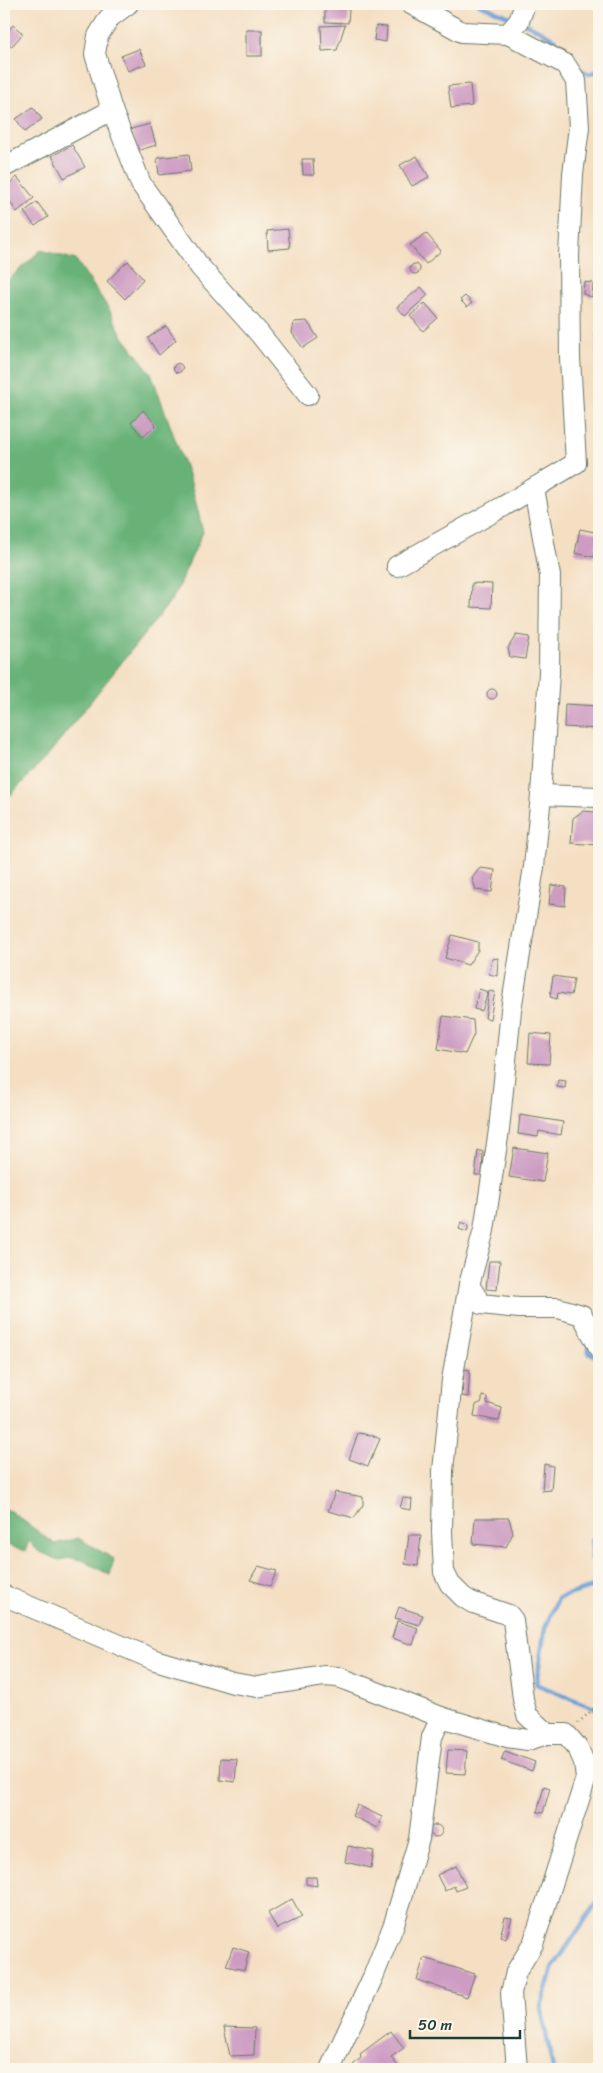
<svg xmlns="http://www.w3.org/2000/svg" width="603" height="2073" viewBox="0 0 603 2073" font-family="Sriracha,sans-serif">
<style>
.forest{fill:#68b278;stroke:#447856}
.lines{fill:none;stroke-linecap:round;stroke-linejoin:round}
.stream{stroke:#689dd5;stroke-width:4.5}
.building{fill:#cd9cc3}
.minor-casing{stroke:#6a7666;stroke-width:22}
.path{stroke:#6a7666;stroke-width:2.5;stroke-dasharray:1 4;stroke-linecap:butt}
.minor{stroke:#fff;stroke-width:20}
</style>
<rect width="100%" height="100%" fill="#fbf7ec"/>
<filter id="ink" filterUnits="userSpaceOnUse"><feTurbulence type="fractalNoise" baseFrequency=".02" numOctaves="2"/><feDisplacementMap in="SourceGraphic" scale="10" xChannelSelector="R" yChannelSelector="G"/><feConvolveMatrix kernelMatrix="1 2 1 2 8 2 1 2 1" color-interpolation-filters="sRGB"/></filter>
<filter id="wash" filterUnits="userSpaceOnUse"><feTurbulence type="fractalNoise" baseFrequency=".0096" numOctaves="4" result="noise"/><feDisplacementMap in="SourceGraphic" scale="20" xChannelSelector="R" yChannelSelector="G"/><feGaussianBlur stdDeviation="1.12" result="paint"/><feColorMatrix in="noise" values="0 0 0 0 0 0 0 0 0 0 0 0 0 0 0 0 0 1.4 0 .05"/><feComposite in="paint" operator="in"/></filter>
<g filter="url(#wash)">
<rect width="100%" height="100%" fill="#f4dfc3"/>
<!-- forest -->
<g class="forest">
<polygon points="41,250 76,260 109,309 123,337 151,373 191,483 203,532 173,598 48,755 4,802 4,284"/>
<polygon points="4,1508 10,1511 55,1544 78,1538 114,1559 110,1575 82,1560 71,1558 59,1560 38,1551 29,1541 25,1551 4,1544"/>
</g>
<g class="lines">
<!-- stream -->
<g class="stream">
<polyline points="479,4 515,19"/>
<path d="M524,23C542,31 561,40 571,58"/>
<polyline points="575,67 589,74 599,71"/>
<polyline points="591,1345 588,1346 589,1352 599,1358"/>
<polyline points="599,1535 592,1541 592,1559 599,1565"/>
<polyline points="599,1581 590,1588 558,1598 545,1628 536,1684 599,1710"/>
<polyline points="553,2069 541,2007 552,1969 599,1899"/>
</g>
</g>
<g id="blocks">
<!-- building -->
<g class="building">
<polygon points="325,8 349,9 348,23 325,22"/>
<polygon points="13,25 23,34 11,47 4,41 4,35"/>
<polygon points="345,25 337,50 322,51 321,26"/>
<polygon points="376,26 387,27 386,42 374,40"/>
<rect x="246" y="30" width="16" height="26"/>
<polygon points="139,49 146,64 128,71 121,56"/>
<polygon points="470,84 472,106 451,108 448,86"/>
<polygon points="33,107 42,119 25,132 16,119"/>
<polygon points="150,124 156,145 137,151 131,129"/>
<polygon points="72,145 85,167 64,178 52,156"/>
<polygon points="189,154 191,171 159,175 157,158"/>
<polygon points="417,156 429,177 412,186 400,165"/>
<polygon points="302,159 313,159 314,175 303,175"/>
<polygon points="17,177 34,198 17,212 4,194 4,188"/>
<polygon points="37,202 48,217 35,226 24,212"/>
<polygon points="288,229 290,248 268,250 267,231"/>
<polygon points="426,233 441,251 426,264 410,245"/>
<polygon points="128,261 143,279 125,299 107,281"/>
<circle cx="415" cy="269" r="5"/>
<polygon points="584,282 593,283 592,297 583,294"/>
<polygon points="421,287 428,295 405,316 397,307"/>
<polygon points="465,296 472,303 467,307 460,300"/>
<polygon points="425,303 438,318 423,331 410,316"/>
<polygon points="307,321 318,338 303,348 292,333 294,322"/>
<polygon points="166,326 176,340 159,355 148,338"/>
<rect x="596" y="335" width="3" height="21"/>
<circle cx="178" cy="368" r="4.5"/>
<polygon points="143,410 156,425 143,437 131,423"/>
<polygon points="580,529 599,533 594,557 575,553"/>
<polygon points="472,583 492,584 491,608 471,607"/>
<polygon points="516,635 529,637 525,659 510,657 508,648"/>
<circle cx="492" cy="694" r="5"/>
<polygon points="565,704 599,706 599,729 564,727"/>
<polygon points="595,808 599,808 599,845 571,843 573,818 583,811 595,812"/>
<polygon points="480,868 495,870 492,892 476,890 472,878"/>
<polygon points="551,885 566,887 565,906 549,904"/>
<polygon points="452,935 478,942 478,950 468,965 445,958"/>
<polygon points="498,958 497,976 489,974 492,959"/>
<polygon points="553,976 574,979 571,995 558,993 557,999 550,997"/>
<polygon points="479,989 488,992 482,1011 474,1009"/>
<polygon points="489,991 495,992 490,1019 485,1018"/>
<polygon points="443,1016 473,1020 474,1034 465,1054 438,1049"/>
<polygon points="530,1033 551,1035 549,1064 528,1063"/>
<polygon points="558,1080 566,1081 565,1088 557,1087"/>
<polygon points="520,1115 563,1122 561,1135 539,1131 538,1137 518,1134"/>
<polygon points="514,1148 548,1153 543,1182 509,1177"/>
<polygon points="478,1150 483,1152 482,1175 475,1175"/>
<polygon points="461,1222 469,1225 467,1232 459,1229"/>
<polygon points="489,1261 500,1261 497,1290 486,1289"/>
<polygon points="464,1369 470,1370 468,1397 462,1396"/>
<polygon points="482,1396 487,1397 487,1403 502,1408 499,1421 474,1416 476,1405 482,1402"/>
<polygon points="358,1433 372,1435 380,1439 368,1466 349,1459"/>
<polygon points="544,1464 553,1466 551,1490 542,1491"/>
<polygon points="335,1492 363,1497 363,1505 354,1518 328,1511"/>
<polygon points="403,1498 412,1499 411,1510 400,1508"/>
<polygon points="475,1518 509,1518 513,1533 506,1547 473,1544"/>
<polygon points="409,1535 421,1535 418,1566 405,1564"/>
<polygon points="258,1566 277,1571 270,1586 250,1580"/>
<polygon points="399,1607 423,1615 419,1625 395,1618"/>
<polygon points="397,1621 418,1628 413,1645 392,1638"/>
<polygon points="448,1750 467,1751 465,1774 446,1773"/>
<polygon points="505,1751 535,1762 532,1771 501,1760"/>
<polygon points="221,1758 237,1759 235,1782 220,1780"/>
<polygon points="544,1786 550,1788 543,1813 537,1812"/>
<polygon points="357,1805 382,1817 377,1828 352,1816"/>
<circle cx="436" cy="1831" r="6"/>
<polygon points="348,1846 374,1851 371,1868 345,1862"/>
<polygon points="456,1866 466,1887 456,1891 454,1886 445,1891 437,1875"/>
<polygon points="306,1877 316,1877 317,1886 306,1884"/>
<polygon points="292,1899 302,1917 277,1929 268,1913"/>
<polygon points="505,1917 512,1918 506,1939 500,1937"/>
<polygon points="233,1947 249,1952 244,1970 226,1966"/>
<polygon points="424,1958 475,1974 467,1997 417,1980"/>
<polygon points="224,2027 255,2028 254,2055 230,2056"/>
<polygon points="391,2031 404,2048 391,2057 400,2069 356,2069 353,2065 361,2058 360,2054"/>
</g>
</g>
</g>
<g filter="url(#ink)">
<use href="#blocks" fill-opacity="0" stroke="#6a7666" stroke-width="1"/>
<g class="lines">
<defs>
<g id="minor">
<polyline points="128,4 109,18 98,36 95,54 112,110 141,184 200,267 259,333 308,395"/>
<polyline points="508,34 519,21 525,4"/>
<polyline points="4,167 112,110"/>
<polyline points="534,488 550,576 549,673 541,795 534,867 511,1010 499,1130 484,1230 469,1285 452,1380 443,1471 442,1532 444,1572 450,1584 463,1597 471,1602 509,1615 513,1620 523,1699 527,1715 547,1734"/>
<polyline points="397,566 504,506 576,463 570,358 569,255 573,174 579,127 576,81 565,64 508,34 462,32 411,4"/>
<polyline points="541,795 599,797"/>
<polyline points="469,1285 481,1304 519,1308 558,1308 582,1315 599,1347"/>
<polyline points="5,1596 155,1660 233,1683 257,1687 324,1676 338,1677 441,1717 432,1737 419,1839 394,1924 373,1977 330,2069"/>
<polyline points="441,1717 507,1737 528,1740 547,1734 566,1734 578,1748 584,1762 586,1778 533,1944 516,1972 511,1993 517,2069"/>
</g>
</defs>
<!-- minor casing -->
<use href="#minor" class="minor-casing"/>
<!-- path -->
<g class="path">
<polyline points="599,1647 595,1659 599,1675"/>
<polyline points="578,1723 599,1704"/>
</g>
<!-- minor -->
<use href="#minor" class="minor"/>
</g>
</g>
<!-- margin -->
<rect width="603" height="2073" fill="none" stroke="#fbf7ec" stroke-width="20"/>
<!-- scale -->
<path d="M410 2030v8h110v-8" fill="none" stroke="#1f3d34" stroke-width="2.5"/>
<text x="418" y="2030" font-size="15" fill="#1f3d34" stroke="#fbf7ec" stroke-width="4" paint-order="stroke">50 m</text>
</svg>
